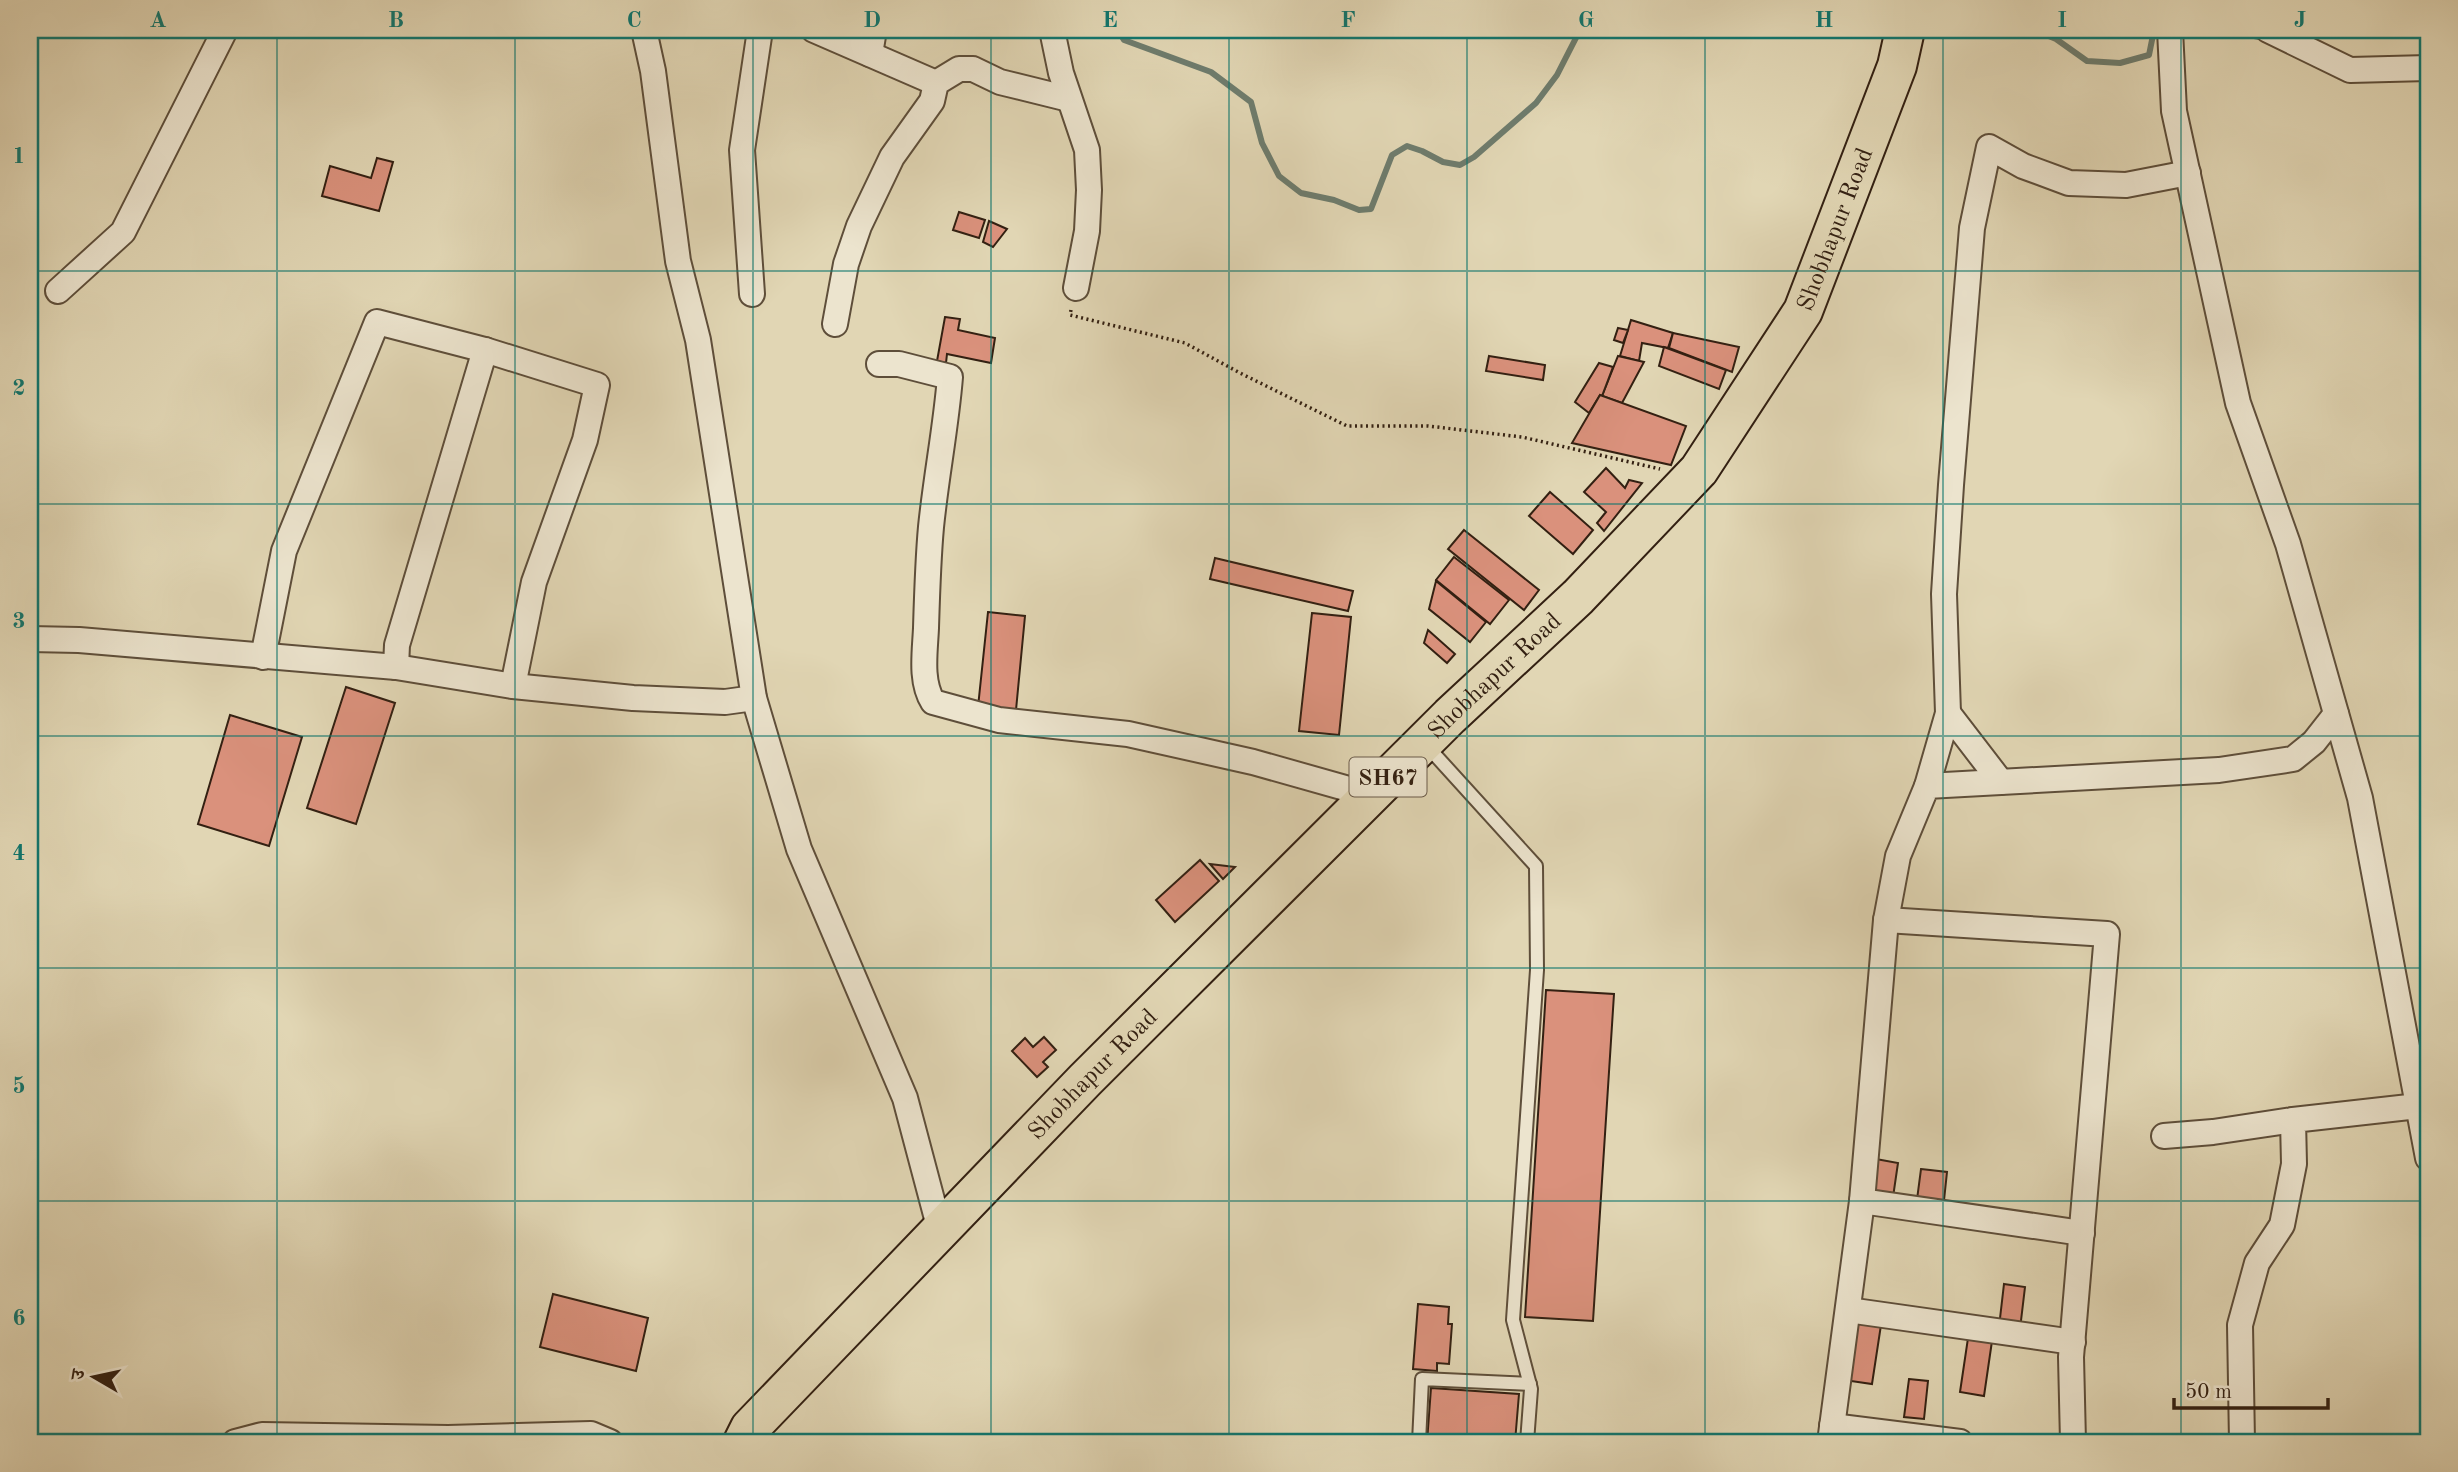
<svg xmlns="http://www.w3.org/2000/svg" width="2458" height="1472" viewBox="0 0 2458 1472" font-family="'Old Standard TT','Noto Serif Devanagari',serif">
<style>
.lines{fill:none;stroke-linecap:round;stroke-linejoin:round}
.stream{stroke:#6e7c6d;stroke-width:6}
.building{fill:#da917c;stroke:#332012;stroke-width:2}
.service-casing{stroke:#5e4e3a;stroke-width:16}
.minor-casing{stroke:#5e4e3a;stroke-width:28}
.primary-casing{stroke:#332012;stroke-width:42}
.path{stroke:#332012;stroke-width:3.5;stroke-dasharray:2 3.5;stroke-linecap:butt}
.service{stroke:#ece4ce;stroke-width:12}
.minor{stroke:#ece4ce;stroke-width:24}
.primary{stroke:#e1d6b4;stroke-width:38}
.grid{fill:none;stroke:#0f766e;stroke-width:2;stroke-opacity:0.55}
.labels{text-anchor:middle;stroke-width:7;stroke-linejoin:round;paint-order:stroke}
.shield{fill:#ece4ce;stroke:#6a5b4a;stroke-width:2}
.shield-label{font-size:23px;font-weight:bold;fill:#332012}
.street-label{font-size:24px;fill:#332012;stroke:#ece4ce}
.neatline{fill:none;stroke:#0f766e;stroke-width:2.5}
.grid-label{font-size:23px;text-anchor:middle;font-weight:bold;fill:#0f766e}
</style>
<rect width="100%" height="100%" fill="#e1d6b4"/>
<filter id="stains"><feTurbulence type="fractalNoise" baseFrequency=".00286" numOctaves="4"/><feColorMatrix values="0 0 0 0 .2 0 0 0 0 .09 0 0 0 0 .02 0 0 0 .5 -.17"/></filter>
<radialGradient id="worn" r=".72"><stop offset=".6" stop-color="#630" stop-opacity="0"/><stop offset="1" stop-color="#630" stop-opacity=".3"/></radialGradient>
<g class="lines">
<!-- stream -->
<g class="stream">
<polyline points="1118,30 1124,40 1211,72 1251,102 1262,143 1279,176 1301,193 1334,200 1359,210 1371,209 1392,155 1407,146 1422,151 1443,162 1460,165 1474,157 1536,103 1557,75 1580,30"/>
<polyline points="2034,30 2056,39 2087,61 2120,63 2149,55 2153,35"/>
<polyline points="2225,30 2264,38"/>
</g>
</g>
<!-- building -->
<g class="building">
<polygon points="377,158 393,162 379,211 322,196 330,166 371,178"/>
<polygon points="959,212 985,220 979,238 953,230"/>
<polygon points="989,221 1007,229 993,247 983,242"/>
<polygon points="945,317 960,319 958,330 995,338 991,363 947,354 946,363 937,361"/>
<polygon points="1631,320 1673,333 1668,348 1642,343 1639,361 1620,356"/>
<polygon points="1618,328 1628,330 1623,343 1614,340"/>
<polygon points="1673,333 1739,347 1732,372 1669,348"/>
<polygon points="1664,347 1726,370 1719,389 1659,366"/>
<polygon points="1489,356 1545,365 1543,380 1486,371"/>
<polygon points="1618,356 1644,362 1622,403 1602,396"/>
<polygon points="1599,363 1613,367 1602,396 1600,395 1589,413 1575,402"/>
<polygon points="1600,395 1686,426 1671,465 1572,443"/>
<polygon points="1606,468 1625,488 1629,480 1642,483 1604,531 1597,523 1606,512 1584,492"/>
<polygon points="1550,492 1593,530 1573,554 1529,516"/>
<polygon points="1464,530 1539,590 1524,610 1448,549"/>
<polygon points="1454,557 1509,600 1490,624 1436,580"/>
<polygon points="1215,558 1353,591 1348,611 1210,579"/>
<polygon points="1436,581 1486,622 1470,642 1429,609"/>
<polygon points="988,612 1025,616 1016,710 978,707"/>
<polygon points="1312,613 1351,617 1339,735 1299,731"/>
<polygon points="1428,630 1455,654 1447,663 1424,643"/>
<polygon points="346,687 395,703 356,824 307,808"/>
<polygon points="230,715 302,737 269,846 198,824"/>
<polygon points="1200,860 1219,881 1175,922 1156,900"/>
<polygon points="1210,864 1235,867 1223,879"/>
<polygon points="1546,990 1614,994 1593,1321 1525,1317"/>
<polygon points="1044,1037 1056,1050 1043,1062 1048,1067 1037,1077 1012,1051 1025,1038 1033,1047"/>
<polygon points="1876,1159 1898,1163 1892,1204 1870,1200"/>
<polygon points="1921,1169 1947,1172 1943,1210 1916,1207"/>
<polygon points="2004,1284 2025,1287 2020,1329 1999,1327"/>
<polygon points="553,1294 648,1318 636,1371 540,1347"/>
<polygon points="1418,1304 1449,1307 1448,1324 1452,1324 1449,1364 1437,1363 1437,1371 1413,1369"/>
<polygon points="1852,1322 1881,1325 1872,1384 1844,1380"/>
<polygon points="1968,1338 1992,1341 1984,1396 1960,1392"/>
<polygon points="1909,1379 1928,1381 1924,1419 1904,1417"/>
<polygon points="1431,1388 1519,1394 1515,1442 1427,1442"/>
</g>
<g class="lines">
<defs>
<g id="service">
<polyline points="1427,746 1536,866 1537,970 1513,1320 1531,1389 1527,1442"/>
<polyline points="1419,1442 1422,1379 1530,1384"/>
</g>
<g id="minor">
<polyline points="644,30 653,71 678,261 698,340 754,698 799,849 905,1098 940,1230"/>
<polyline points="814,30 936,83"/>
<polyline points="1052,30 1061,73 1087,150 1089,190 1087,231 1076,288"/>
<polyline points="2170,30 2174,111 2238,403 2288,544 2360,798 2428,1158"/>
<polyline points="2268,30 2350,70 2428,68"/>
<polyline points="870,54 874,30"/>
<polyline points="58,291 123,232 225,30"/>
<polyline points="752,294 742,150 760,30"/>
<polyline points="835,324 846,264 859,226 892,157 932,101 936,83 959,69 973,69 1000,82 1069,99"/>
<path d="M879,364H899L950,377C946,427 936,477 931,527C928,560 927,595 926,628C925,652 920,681 933,702L999,720L1128,734L1253,762L1370,795"/>
<polyline points="30,639 79,640 396,667 513,686 633,698 725,702 754,698"/>
<polyline points="263,657 284,551 377,322 485,350 597,385 585,440 534,582 513,686"/>
<polyline points="396,667 397,645 485,350"/>
<polyline points="1948,713 2001,782"/>
<polyline points="1927,786 1948,713 1944,594 1951,485 1972,228 1989,147 2023,166 2069,183 2126,185 2188,173"/>
<polyline points="1886,920 2107,934 2071,1357 2073,1442"/>
<polyline points="2164,1136 2213,1132 2293,1120"/>
<polyline points="1862,1201 2082,1233"/>
<polyline points="1848,1310 2073,1342"/>
<polyline points="1832,1426 1960,1442"/>
<polyline points="235,1442 262,1435 448,1438 591,1434 610,1442"/>
<polyline points="1830,1442 1862,1201 1886,920 1898,856 1927,786 2219,770 2293,759 2314,742 2336,714"/>
<polyline points="2242,1442 2240,1325 2257,1263 2282,1225 2294,1164 2293,1120 2418,1106"/>
</g>
<g id="primary">
<path id="s1" d="M743,1442L750,1428L1085,1080L1450,716L1578,597L1699,470L1803,311L1897,66L1905,30"/>
</g>
</defs>
<!-- service casing -->
<use href="#service" class="service-casing"/>
<!-- minor casing -->
<use href="#minor" class="minor-casing"/>
<!-- primary casing -->
<use href="#primary" class="primary-casing"/>
<!-- path -->
<polyline class="path" points="1071,310 1070,315 1185,343 1240,373 1347,426 1428,426 1522,437 1660,469"/>
<!-- service -->
<use href="#service" class="service"/>
<!-- minor -->
<use href="#minor" class="minor"/>
<!-- primary -->
<use href="#primary" class="primary"/>
</g>
<!-- grid -->
<path class="grid" d="M277,30V1442M515,30V1442M753,30V1442M991,30V1442M1229,30V1442M1467,30V1442M1705,30V1442M1943,30V1442M2181,30V1442M30,271H2428M30,504H2428M30,736H2428M30,968H2428M30,1201H2428"/>
<g class="labels">
<!-- shield labels -->
<rect class="shield" x="1349.5" y="757.5" width="77" height="39" rx="5"/>
<g class="shield-label">
<text x="1388" y="785">SH67</text>
</g>
<!-- street labels -->
<g class="street-label">
<text dy="8" stroke="none"><textPath href="#s1" startOffset="1642">Shobhapur Road</textPath></text>
<text dy="8" stroke="none"><textPath href="#s1" startOffset="1074">Shobhapur Road</textPath></text>
<text dy="8" stroke="none"><textPath href="#s1" startOffset="508">Shobhapur Road</textPath></text>
</g>
</g>
<!-- margin -->
<rect width="2458" height="1472" fill="none" stroke="#e1d6b4" stroke-width="77"/>
<!-- north arrow -->
<g transform="translate(94 1377) rotate(279)" stroke="#ece4ce" stroke-width="5" paint-order="stroke">
<path d="M0-5L12 26L0 18L-12 26Z" fill="#332012"/>
<text y="-10" font-size="19" font-weight="bold" text-anchor="middle" fill="#332012">उ</text>
</g>
<!-- scale -->
<path d="M2174 1398v10h154v-10" fill="none" stroke="#332012" stroke-width="3.5"/>
<text x="2185" y="1398" font-size="21" fill="#332012" stroke="#ece4ce" stroke-width="5" paint-order="stroke">50 m</text>
<rect x="38" y="38" width="2382" height="1396" class="neatline"/>
<g class="grid-label">
<text x="158" y="27">A</text>
<text x="396" y="27">B</text>
<text x="634" y="27">C</text>
<text x="872" y="27">D</text>
<text x="1110" y="27">E</text>
<text x="1348" y="27">F</text>
<text x="1586" y="27">G</text>
<text x="1824" y="27">H</text>
<text x="2062" y="27">I</text>
<text x="2300" y="27">J</text>
<text x="19" y="163">1</text>
<text x="19" y="395">2</text>
<text x="19" y="628">3</text>
<text x="19" y="860">4</text>
<text x="19" y="1093">5</text>
<text x="19" y="1325">6</text>
</g>
<rect width="100%" height="100%" filter="url(#stains)"/>
<rect width="100%" height="100%" fill="url(#worn)"/>
</svg>
